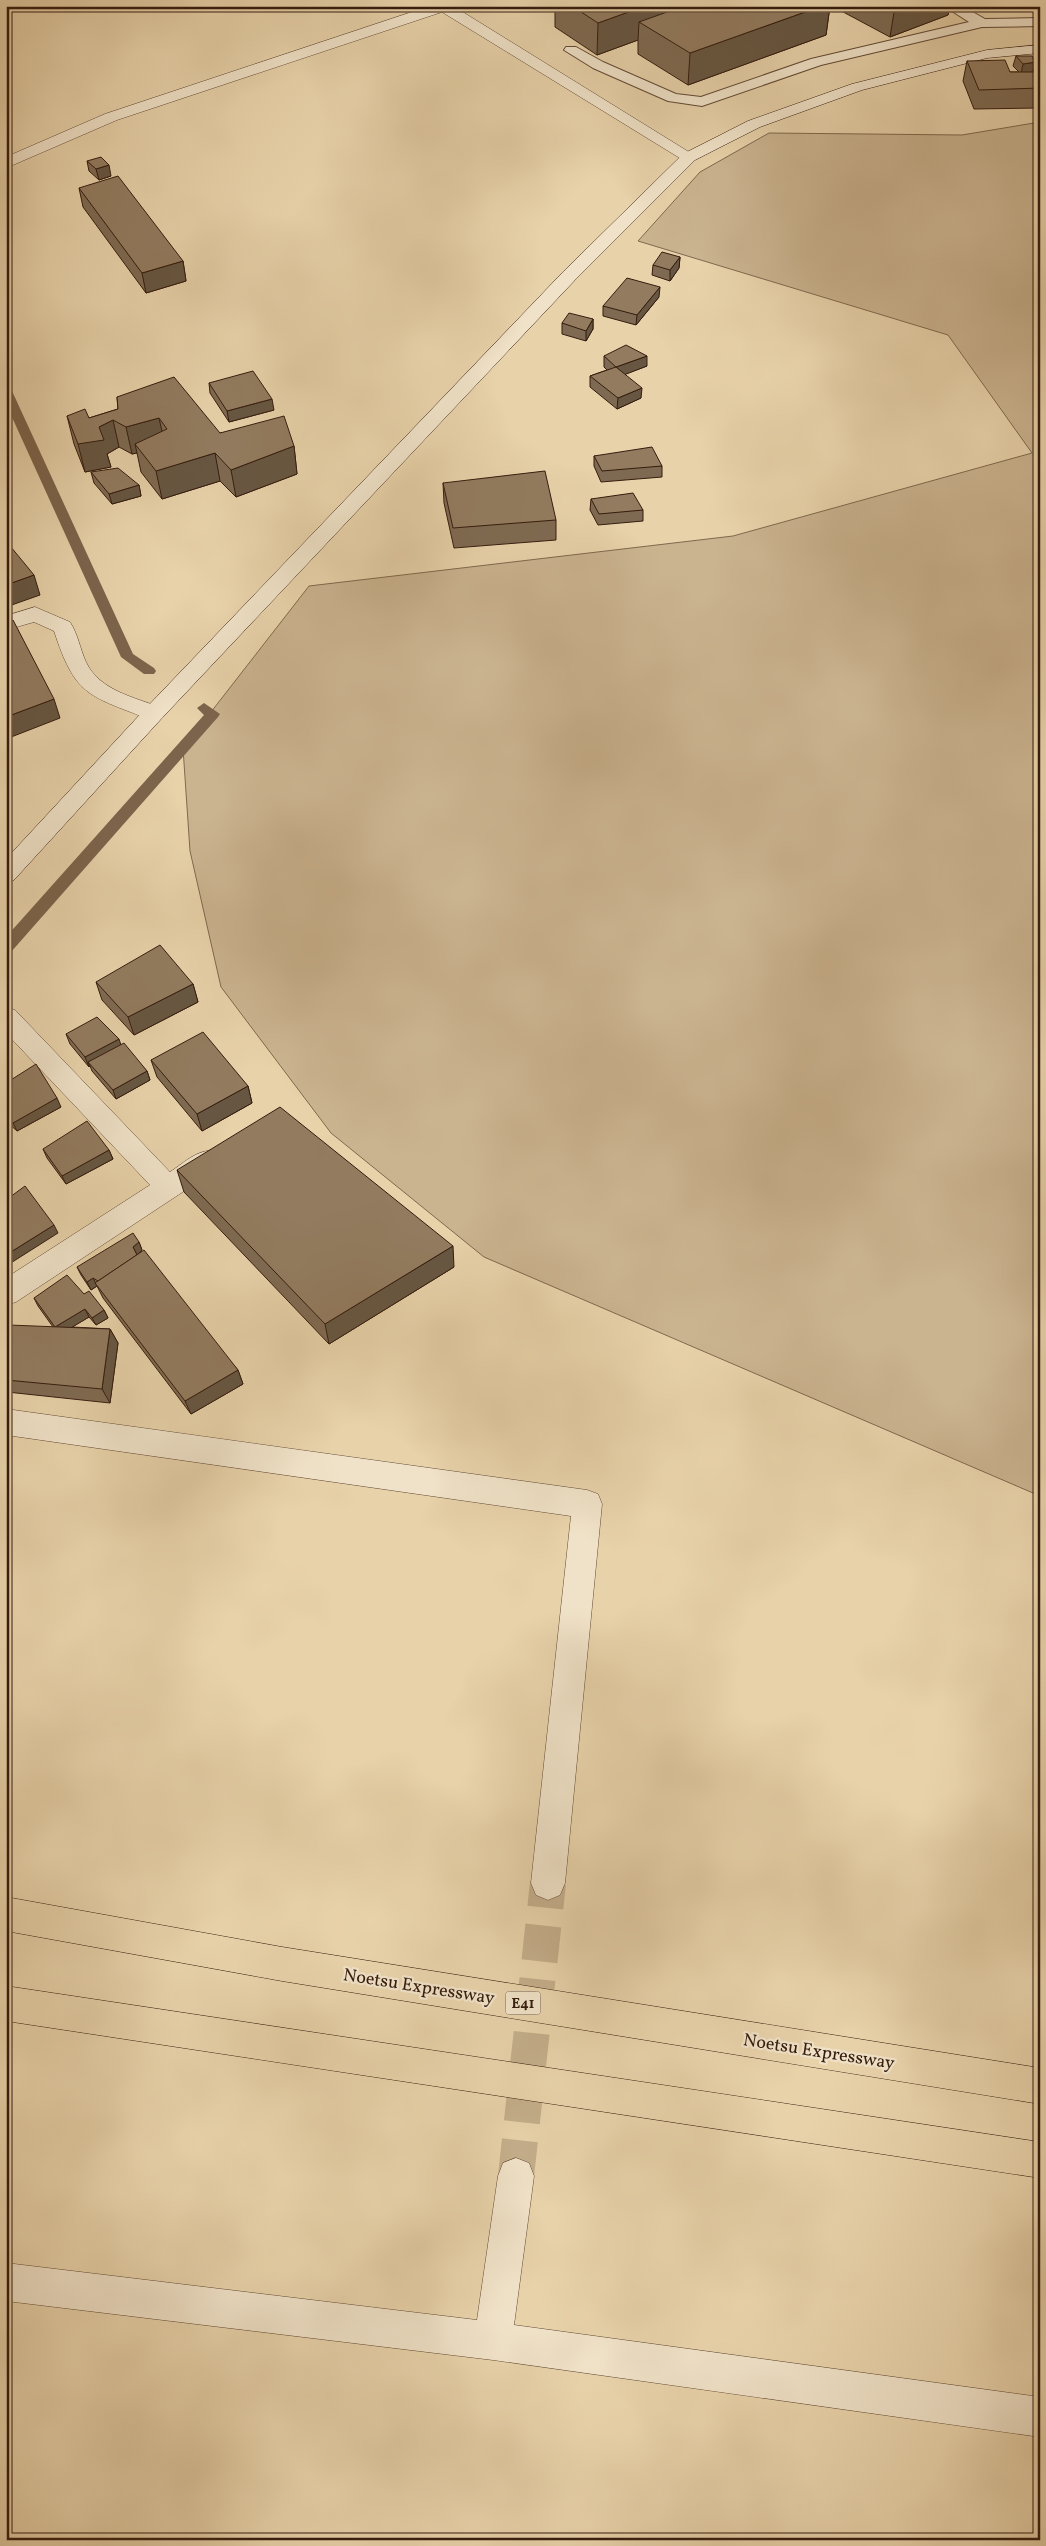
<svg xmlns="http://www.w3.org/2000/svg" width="1046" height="2546" viewBox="0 0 1046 2546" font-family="Vollkorn,serif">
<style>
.green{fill:#cab38f;stroke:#80684e}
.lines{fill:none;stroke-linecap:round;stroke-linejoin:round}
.stream{fill:#7c644c;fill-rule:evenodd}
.street-tunnel{stroke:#c4ae8b;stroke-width:36;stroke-dasharray:36 18;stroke-linecap:butt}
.lane-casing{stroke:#624a35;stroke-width:2}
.street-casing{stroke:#624a35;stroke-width:1}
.secondary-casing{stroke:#351c0e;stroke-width:1}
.highway-casing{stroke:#351c0e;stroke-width:1}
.lane{fill:#f0e2c8;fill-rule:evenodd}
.street{fill:#f0e2c8;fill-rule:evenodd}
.secondary{fill:#f0e2c8;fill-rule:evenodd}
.highway{fill:#e8d2aa;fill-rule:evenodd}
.wall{fill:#7e6a52;stroke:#351c0e}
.shaded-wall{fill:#665642;stroke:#351c0e}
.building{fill:#927b5f;stroke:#351c0e}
.labels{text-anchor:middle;stroke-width:4.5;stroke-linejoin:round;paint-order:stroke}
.shield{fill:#f0e2c8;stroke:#6d5746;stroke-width:1}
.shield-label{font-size:14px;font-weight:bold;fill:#351c0e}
.near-street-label{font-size:18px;fill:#351c0e;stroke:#f0e2c8}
</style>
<rect width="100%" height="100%" fill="#e8d2aa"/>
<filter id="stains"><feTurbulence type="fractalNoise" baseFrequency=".004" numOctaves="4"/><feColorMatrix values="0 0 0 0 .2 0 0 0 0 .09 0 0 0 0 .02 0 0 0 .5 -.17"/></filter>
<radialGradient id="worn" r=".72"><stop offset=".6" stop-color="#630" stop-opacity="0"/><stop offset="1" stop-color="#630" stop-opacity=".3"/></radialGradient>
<!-- green -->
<polygon class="green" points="1040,122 1040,1496 484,1257 331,1133 221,987 190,851 183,748 309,586 733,536 1032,453 948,335 638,241 700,172 769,133 962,135"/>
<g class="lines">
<!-- stream -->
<g class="stream">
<polygon points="6,388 12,391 133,654 154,668 156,671 154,674 144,674 121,657 6,404"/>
<polygon points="204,703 220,714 218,717 11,952 6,954 6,937 204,715 197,708"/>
</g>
<!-- street-tunnel -->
<polyline class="street-tunnel" points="516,2176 548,1883"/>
<defs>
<polygon id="lane" points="944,6 962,6 985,19 1040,18 1040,26 982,27 821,65 702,106 668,101 593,68 564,50 566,47 576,47 603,62 676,94 701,97 811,59 969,22"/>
<g id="street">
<polygon points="430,6 453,6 697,157 689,162 683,160 442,12 117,120 6,168 6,157 105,114"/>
<path d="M35,607L70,622C78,634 80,649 86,662C100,691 134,697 162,708L165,713L162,718L154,720L146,718C87,695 75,695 54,631L34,622L6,630V616Z"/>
<path d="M6,1007L15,1010L170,1172C185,1162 201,1146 219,1152L223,1160L219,1168L16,1302L6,1305V1278L150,1185L6,1033Z"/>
<polygon points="6,1409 587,1490 598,1494 602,1504 565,1883 560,1895 548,1900 536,1895 531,1883 571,1516 6,1435"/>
<polygon points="516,2158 529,2163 534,2176 514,2325 1040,2397 1040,2437 493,2360 6,2301 6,2263 477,2320 498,2176 503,2163"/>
</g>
<polygon id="secondary" points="1040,45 1040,53 987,58 862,90 760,127 695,160 575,280 162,718 14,880 6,883 6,859 146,708 563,272 683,154 748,121 852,84 987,50"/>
<g id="highway">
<polygon points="6,1897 282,1947 1040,2068 1040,2104 282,1981 6,1931"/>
<polygon points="6,1986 1040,2142 1040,2178 6,2021"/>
</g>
</defs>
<!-- lane casing -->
<use href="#lane" class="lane-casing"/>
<!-- street casing -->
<use href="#street" class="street-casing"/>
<!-- secondary casing -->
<use href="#secondary" class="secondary-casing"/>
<!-- highway casing -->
<use href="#highway" class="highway-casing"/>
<!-- lane -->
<use href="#lane" class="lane"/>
<!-- street -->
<use href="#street" class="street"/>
<!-- secondary -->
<use href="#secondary" class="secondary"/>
<!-- highway -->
<use href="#highway" class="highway"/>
</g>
<!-- wall -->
<g class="wall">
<polygon points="555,6 830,6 826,35 688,85 638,54 638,40 597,55 555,27"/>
<polygon points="832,6 950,6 948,15 890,37"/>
<polygon points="1016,56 1036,62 1033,72 1040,78 1039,108 974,109 963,81 967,61 1010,72 1019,72 1013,66"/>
<polygon points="87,161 111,176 99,180 89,171"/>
<polygon points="79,188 183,261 186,281 146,293 83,207"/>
<polygon points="680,257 679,268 670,281 652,275 653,265"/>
<polygon points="659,297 636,325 603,316 603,306"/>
<polygon points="593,319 593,329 586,341 562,334 562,323"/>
<polygon points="604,356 647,366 625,374 641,398 617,409 590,387 590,376 607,370 604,367"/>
<polygon points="209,383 274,410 229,422 210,393"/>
<polygon points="117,397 220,433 294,446 297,474 236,497 220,481 162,499 141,472 137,453 132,454 119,447 107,454 111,467 85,472 74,444 67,416 89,418 118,409"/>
<polygon points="594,456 662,466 662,477 601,482 594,466"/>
<polygon points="91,472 139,485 141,496 112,504 94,483"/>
<polygon points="443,483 556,520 556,540 454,548 444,503"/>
<polygon points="591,499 643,510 643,521 598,525 590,510"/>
<polygon points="96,982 193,984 198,1002 134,1035 102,1000"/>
<polygon points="66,1034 121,1044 147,1071 150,1080 116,1099 92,1071 90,1066 89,1067 70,1044"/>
<polygon points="151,1060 248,1086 252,1103 202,1131 157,1077"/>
<polygon points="6,1083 61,1107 17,1131 6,1121"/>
<polygon points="43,1149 109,1150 113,1159 66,1184 47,1158"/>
<polygon points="177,1170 454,1267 329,1344 184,1192"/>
<polygon points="139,1242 142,1250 137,1255 238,1370 243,1384 191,1414 103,1298 97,1286 91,1290 81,1275 77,1267"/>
<polygon points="84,1294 104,1310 108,1318 96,1325 89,1317 72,1327 110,1329 118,1343 110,1403 7,1392 6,1338 53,1327 38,1306 34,1298"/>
</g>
<!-- shaded-wall -->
<g class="shaded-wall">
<polygon points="645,6 732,6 639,22 638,40 597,55 598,23"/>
<polygon points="822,6 830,6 826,35 688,85 690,53"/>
<polygon points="895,6 950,6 948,15 890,37"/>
<polygon points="1036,62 1033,72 1021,74 1023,64"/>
<polygon points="109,165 111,176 99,180 96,169"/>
<polygon points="680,257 679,268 670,281 670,270"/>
<polygon points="183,261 186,281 146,293 142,273"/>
<polygon points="660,287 659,297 636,325 637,315"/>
<polygon points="593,319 593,329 586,341 586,331"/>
<polygon points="647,356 647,366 616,378 616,367"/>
<polygon points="642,388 641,398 617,409 618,398"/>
<polygon points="272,399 274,410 229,422 227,411"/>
<polygon points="159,418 165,445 135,444 137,453 132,454 126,427"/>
<polygon points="113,420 119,447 107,454 111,467 85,472 78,444 99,427"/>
<polygon points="294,446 297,474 236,497 231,470"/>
<polygon points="215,453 220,481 162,499 156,471"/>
<polygon points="139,485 141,496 112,504 109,494"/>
<polygon points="34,575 40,595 6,607 6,585"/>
<polygon points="54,699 60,718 6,739 6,717"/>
<polygon points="193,984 198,1002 134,1035 128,1017"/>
<polygon points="119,1039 122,1048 88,1062 90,1066 89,1067 85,1057"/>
<polygon points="147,1071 150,1080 116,1099 113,1090"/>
<polygon points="248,1086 252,1103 202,1131 197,1114"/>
<polygon points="57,1098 61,1107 17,1131 13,1123"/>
<polygon points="109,1150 113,1159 66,1184 62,1176"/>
<polygon points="54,1225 58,1233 6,1266 6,1255"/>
<polygon points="139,1242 142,1250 137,1255 133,1247"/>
<polygon points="453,1246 454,1267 329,1344 325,1324"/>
<polygon points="93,1278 97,1286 91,1290 87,1282"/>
<polygon points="85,1309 89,1317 59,1335 55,1327"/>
<polygon points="104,1310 108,1318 96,1325 92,1318"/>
<polygon points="110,1329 118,1343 110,1403 102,1389"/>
<polygon points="238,1370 243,1384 191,1414 185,1401"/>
</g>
<!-- building -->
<g class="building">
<polygon points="572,6 645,6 598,23"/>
<polygon points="684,6 822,6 690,53 639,22"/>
<polygon points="1016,56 1032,56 1036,62 1023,64"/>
<polygon points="1005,60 1010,72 1037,72 1040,78 1040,88 979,90 967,61"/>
<polygon points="101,157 109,165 96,169 87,161"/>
<polygon points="118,176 183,261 142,273 79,188"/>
<polygon points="662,252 680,257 670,270 653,265"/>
<polygon points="627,278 660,287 637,315 603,306"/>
<polygon points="569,313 593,319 586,331 562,323"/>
<polygon points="626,345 647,356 616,367 604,356"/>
<polygon points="616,367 642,388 618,398 590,376"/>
<polygon points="253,371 272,399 227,411 209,383"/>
<polygon points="174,377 220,433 284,416 294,446 231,470 215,453 156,471 135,444 167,429 159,418 126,427 113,420 99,427 104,440 78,444 67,416 85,409 89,418 118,409 117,397"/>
<polygon points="652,447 662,466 602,471 594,456"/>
<polygon points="118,468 139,485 109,494 91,472"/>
<polygon points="545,471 556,520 453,528 443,483"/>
<polygon points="633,493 643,510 599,514 591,499"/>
<polygon points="6,541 34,575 6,585"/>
<polygon points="13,620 54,699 6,717 6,622"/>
<polygon points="160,945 193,984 128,1017 96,982"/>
<polygon points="97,1017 119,1039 85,1057 66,1034"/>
<polygon points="203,1032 248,1086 197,1114 151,1060"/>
<polygon points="124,1043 147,1071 113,1090 88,1062"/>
<polygon points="36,1064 57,1098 13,1123 6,1116 6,1083"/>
<polygon points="280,1107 453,1246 325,1324 177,1170"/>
<polygon points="87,1121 109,1150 62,1176 43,1149"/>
<polygon points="25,1186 54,1225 6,1255 6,1200"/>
<polygon points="133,1233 139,1242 133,1247 137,1255 98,1281 93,1278 87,1282 77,1267"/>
<polygon points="144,1250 238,1370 185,1401 95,1283"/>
<polygon points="67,1275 84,1294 89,1291 104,1310 92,1318 85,1309 55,1327 34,1298"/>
<polygon points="9,1325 110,1329 102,1389 6,1380 6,1338"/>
</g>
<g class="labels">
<!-- shield labels -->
<rect class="shield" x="505.5" y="1991.5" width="35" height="23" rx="4"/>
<g class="shield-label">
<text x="523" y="2008">E41</text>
</g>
<!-- near-street labels -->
<g class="near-street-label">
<text transform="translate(419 1986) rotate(9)" y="6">Noetsu Expressway</text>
<text transform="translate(819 2051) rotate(9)" y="6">Noetsu Expressway</text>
</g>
</g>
<!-- margin -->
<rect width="1046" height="2546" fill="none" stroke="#e8d2aa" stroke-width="25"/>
<rect x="8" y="8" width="1031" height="2531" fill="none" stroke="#351c0e" stroke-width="2.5"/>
<rect x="12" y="12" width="1021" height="2521" fill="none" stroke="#351c0e"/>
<rect width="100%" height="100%" filter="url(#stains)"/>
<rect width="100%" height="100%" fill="url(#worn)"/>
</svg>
